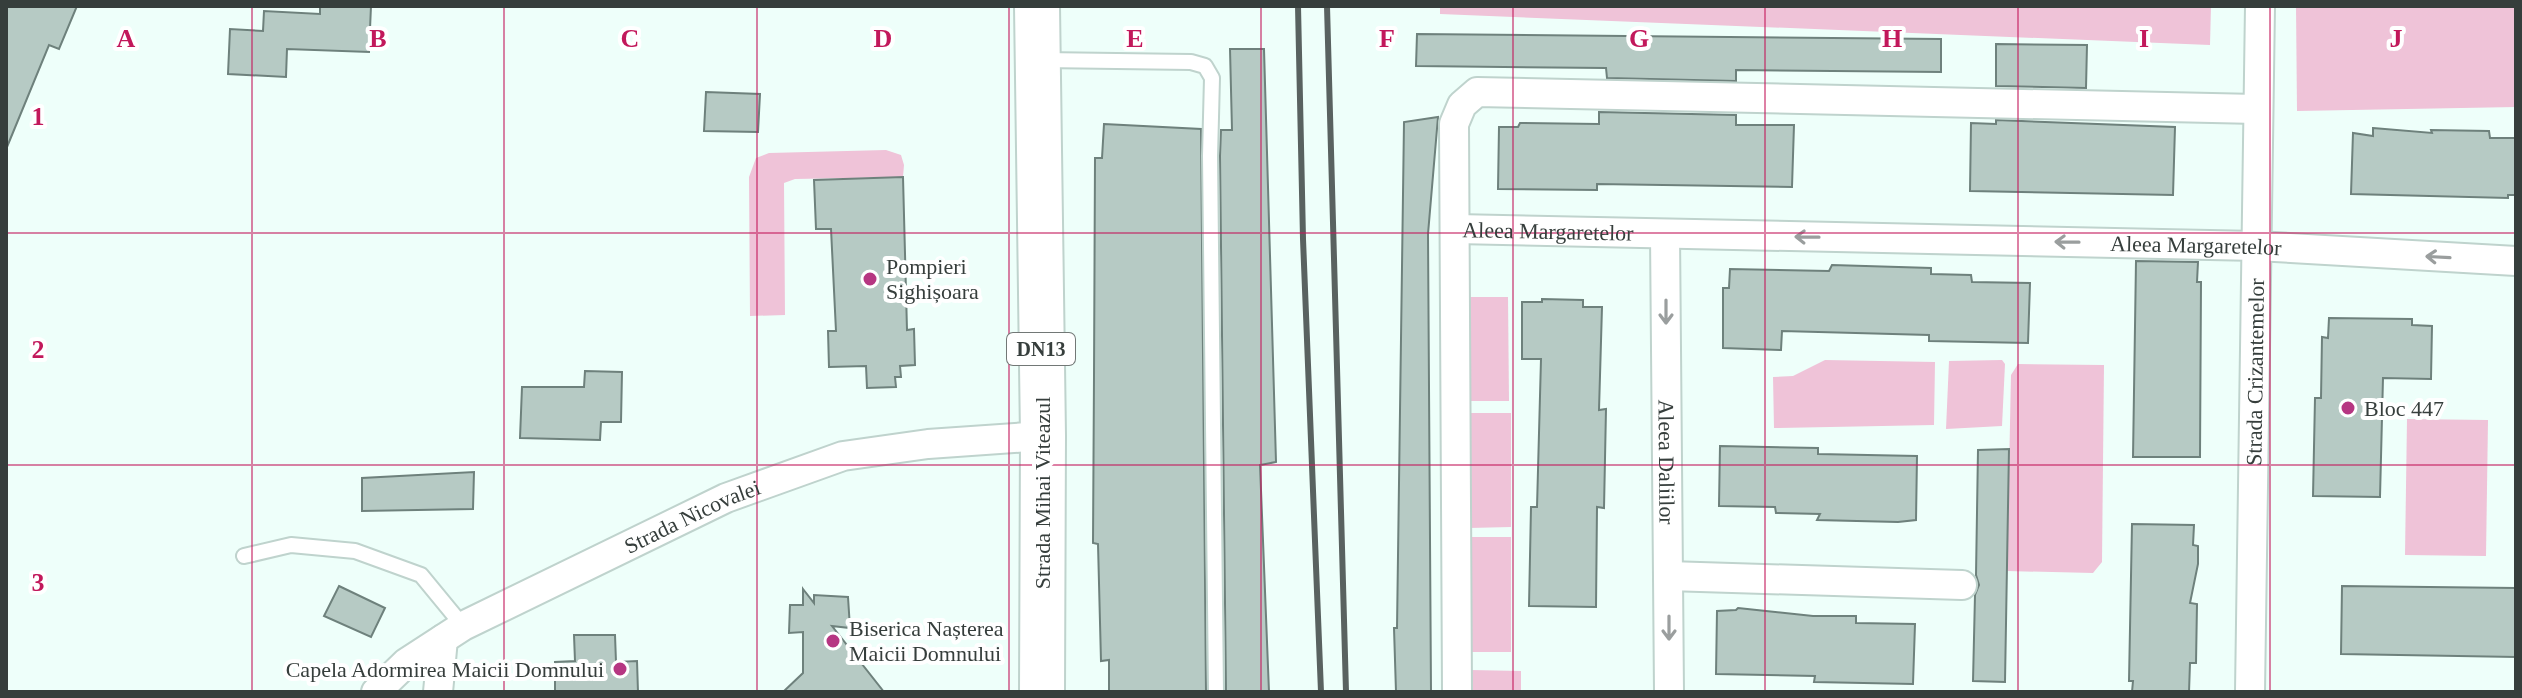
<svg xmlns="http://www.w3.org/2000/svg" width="2522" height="698" viewBox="0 0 2522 698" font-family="'Times New Roman',serif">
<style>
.green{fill:#efc3d8}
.building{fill:#b6cac4;stroke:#6e817c;stroke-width:2}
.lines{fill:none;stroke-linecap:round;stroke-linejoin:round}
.service-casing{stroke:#bfd3cd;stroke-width:18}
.minor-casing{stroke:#bfd3cd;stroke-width:32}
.trunk-casing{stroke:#bfd3cd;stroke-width:48}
.service{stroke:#fff;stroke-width:14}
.minor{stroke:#fff;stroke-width:28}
.trunk{stroke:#fff;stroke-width:44}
.rail{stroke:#596260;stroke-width:6}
.oneway{stroke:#9a9e9e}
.grid{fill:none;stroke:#c2185b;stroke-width:2;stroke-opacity:0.55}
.poi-dot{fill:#b63682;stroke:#fff;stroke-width:3}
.labels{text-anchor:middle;stroke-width:8;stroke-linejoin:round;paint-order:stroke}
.shield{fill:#fff;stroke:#727876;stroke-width:2}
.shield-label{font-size:20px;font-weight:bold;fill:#363e3c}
.street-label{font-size:22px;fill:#363e3c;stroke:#fff}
.poi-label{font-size:22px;fill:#363e3c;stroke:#fff;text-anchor:start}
.grid-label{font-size:26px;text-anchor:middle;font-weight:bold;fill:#c2185b;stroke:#fff;stroke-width:8;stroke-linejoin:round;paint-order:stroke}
</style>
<rect width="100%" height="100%" fill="#eefffa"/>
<!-- green -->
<g class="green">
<polygon points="1440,6 2211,6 2210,45 1440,14"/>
<polygon points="2296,6 2516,6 2516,107 2297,111"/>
<polygon points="886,150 901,155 904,165 903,177 795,179 784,183 785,315 750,316 749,177 756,158 769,153"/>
<polygon points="1467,297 1508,297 1509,401 1468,401"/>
<polygon points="1825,360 1935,362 1934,425 1774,428 1773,377 1793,376"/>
<polygon points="2002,360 2005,364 2002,426 1946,429 1949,361"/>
<polygon points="2018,364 2104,365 2102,562 2093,573 2007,571 2011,375"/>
<polygon points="1468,413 1511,413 1511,527 1469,528"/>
<polygon points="2407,419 2488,420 2486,556 2405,555"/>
<polygon points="1469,537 1511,537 1511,652 1470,652"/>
<polygon points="1470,670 1521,671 1521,692 1470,692"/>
</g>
<!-- building -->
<g class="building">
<polygon points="6,6 77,6 59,49 49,45 7,147"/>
<polygon points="320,6 371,6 369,52 287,49 286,77 228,74 230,29 263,31 264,11 320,14"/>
<polygon points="1417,34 1941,39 1941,72 1736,70 1736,81 1607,78 1606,68 1416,66"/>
<polygon points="1996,44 2087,45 2086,88 1996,86"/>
<polygon points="1230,49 1264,49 1276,462 1260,465 1269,692 1226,692 1220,156 1221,130 1232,130"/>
<polygon points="706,92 760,94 758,132 704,131"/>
<polygon points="1599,112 1736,115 1736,125 1794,125 1792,187 1597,184 1597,190 1498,189 1499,127 1518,127 1520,123 1599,124"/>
<polygon points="1438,117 1428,234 1431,692 1396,692 1394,628 1397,628 1404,122"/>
<polygon points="1996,120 2175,127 2173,195 1970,191 1971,123 1996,124"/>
<polygon points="1104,124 1201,129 1206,692 1109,692 1109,660 1101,661 1098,544 1093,543 1094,376 1095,158 1102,158"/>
<polygon points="2373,128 2432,133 2431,130 2489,131 2490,138 2516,138 2516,195 2508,195 2508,198 2351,194 2353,133 2373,136"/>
<polygon points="903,177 907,330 914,329 915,365 900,366 901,377 895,377 896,387 867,388 866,366 829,367 828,331 836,331 831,229 816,229 814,180"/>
<polygon points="2136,261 2198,262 2197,282 2201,282 2200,457 2133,457"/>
<polygon points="1832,265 1931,268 1931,274 1971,275 1972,282 2030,283 2028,343 1929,341 1929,335 1782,331 1781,350 1723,348 1723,288 1729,288 1730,269 1829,271"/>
<polygon points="1542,299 1583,300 1583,307 1602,307 1599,410 1606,409 1604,508 1597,507 1596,607 1529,606 1531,507 1537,507 1541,359 1522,359 1522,302 1542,302"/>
<polygon points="2329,318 2412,319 2412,325 2432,326 2431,379 2383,378 2380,497 2313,496 2315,398 2321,398 2322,337 2328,338"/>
<polygon points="585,371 622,372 621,422 601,422 600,440 520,438 522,387 584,387"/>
<polygon points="1720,446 1818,448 1818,454 1917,456 1916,520 1898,522 1817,520 1820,514 1776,513 1775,507 1719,506"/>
<polygon points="2009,449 2005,682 1973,681 1975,595 1979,585 1976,575 1978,450"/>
<polygon points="474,472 473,509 362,511 362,478"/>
<polygon points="2132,524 2194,525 2193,545 2198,546 2198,564 2190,603 2197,604 2196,663 2190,663 2189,692 2132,692 2133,681 2129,681"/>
<polygon points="339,586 385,608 371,637 324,616"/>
<polygon points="2342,586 2516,588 2516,657 2341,654"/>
<polygon points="803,589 814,603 814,595 848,597 850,628 832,626 884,692 783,692 803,673 803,632 789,633 790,605 803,605"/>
<polygon points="1738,608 1813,616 1856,616 1856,623 1915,624 1913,684 1814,682 1815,676 1716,674 1717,611 1736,610"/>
<polygon points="574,635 615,635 616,662 637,661 638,692 555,692 555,662 575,661"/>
</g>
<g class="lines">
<defs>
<g id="service">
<polyline points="1042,60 1191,62 1205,66 1212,78 1210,156 1216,692"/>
<polyline points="244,556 291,545 355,551 421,575 463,626"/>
</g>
<g id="minor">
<path id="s1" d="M1456,229L2257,246L2516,261"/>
<path id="s2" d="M1665,234L1669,692"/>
<polyline points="1668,576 1962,585"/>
<path id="s3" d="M376,692L406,663L463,626L726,498L843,456L928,444L1043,436"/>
<polyline points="438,692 443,639"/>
<polyline points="1457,692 1454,124 1462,105 1477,92 2257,109"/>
<path id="s4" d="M2250,692L2260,6"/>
</g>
<polyline id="trunk" points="1037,6 1043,436 1042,692"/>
</defs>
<!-- service casing -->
<use href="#service" class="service-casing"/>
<!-- minor casing -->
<use href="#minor" class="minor-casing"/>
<!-- trunk casing -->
<use href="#trunk" class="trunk-casing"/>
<!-- service -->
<use href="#service" class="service"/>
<!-- minor -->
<use href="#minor" class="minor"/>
<!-- trunk -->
<use href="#trunk" class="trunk"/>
<!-- rail -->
<g class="rail">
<polyline points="1298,6 1303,239 1321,692"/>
<polyline points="1327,6 1346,692"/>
</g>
</g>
<!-- one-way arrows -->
<defs><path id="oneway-shaft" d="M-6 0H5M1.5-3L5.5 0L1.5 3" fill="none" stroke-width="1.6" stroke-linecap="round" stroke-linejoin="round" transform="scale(2)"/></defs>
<g class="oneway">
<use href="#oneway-shaft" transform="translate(1807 237) rotate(-179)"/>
<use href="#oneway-shaft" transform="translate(2067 242) rotate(-179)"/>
<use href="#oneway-shaft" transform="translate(2438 257) rotate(-177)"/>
<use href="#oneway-shaft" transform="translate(1666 312) rotate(90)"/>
<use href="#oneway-shaft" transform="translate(1669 628) rotate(90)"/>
</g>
<!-- grid -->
<path class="grid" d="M252,6V692M504,6V692M757,6V692M1009,6V692M1261,6V692M1513,6V692M1765,6V692M2018,6V692M2270,6V692M6,233H2516M6,465H2516"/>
<!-- markers -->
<g class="poi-dot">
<circle cx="870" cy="279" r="8"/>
<circle cx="2348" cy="408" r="8"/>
<circle cx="833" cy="641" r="8"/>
<circle cx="620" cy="669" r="8"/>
</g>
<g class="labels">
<!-- shield labels -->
<rect class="shield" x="1007" y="333" width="68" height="32" rx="6"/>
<g class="shield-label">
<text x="1041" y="356">DN13</text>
</g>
<!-- street labels -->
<g class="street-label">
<text dy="8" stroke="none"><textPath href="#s1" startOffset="92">Aleea Margaretelor</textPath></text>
<text dy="8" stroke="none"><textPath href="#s1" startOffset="740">Aleea Margaretelor</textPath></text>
<text dy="8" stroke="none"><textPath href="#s4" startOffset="320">Strada Crizantemelor</textPath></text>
<text dy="8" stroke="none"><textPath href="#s2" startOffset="228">Aleea Daliilor</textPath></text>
<text transform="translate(1042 493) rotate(-90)" y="8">Strada Mihai Viteazul</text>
<text dy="8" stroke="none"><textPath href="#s3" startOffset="364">Strada Nicovalei</textPath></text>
</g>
<!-- poi labels -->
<g class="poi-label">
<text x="886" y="274">Pompieri<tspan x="886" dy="25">Sighișoara</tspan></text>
<text x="2364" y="416">Bloc 447</text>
<text x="849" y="636">Biserica Nașterea<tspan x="849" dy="25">Maicii Domnului</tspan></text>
<text x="604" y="677" text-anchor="end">Capela Adormirea Maicii Domnului</text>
</g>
</g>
<g class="grid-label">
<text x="126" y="47">A</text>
<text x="378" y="47">B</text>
<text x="630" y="47">C</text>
<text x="883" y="47">D</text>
<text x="1135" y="47">E</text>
<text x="1387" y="47">F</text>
<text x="1639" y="47">G</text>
<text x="1892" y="47">H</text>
<text x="2144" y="47">I</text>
<text x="2396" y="47">J</text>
<text x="38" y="125">1</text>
<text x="38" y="358">2</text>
<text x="38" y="591">3</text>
</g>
<!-- border -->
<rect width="2522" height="698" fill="none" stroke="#363e3c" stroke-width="16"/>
</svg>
